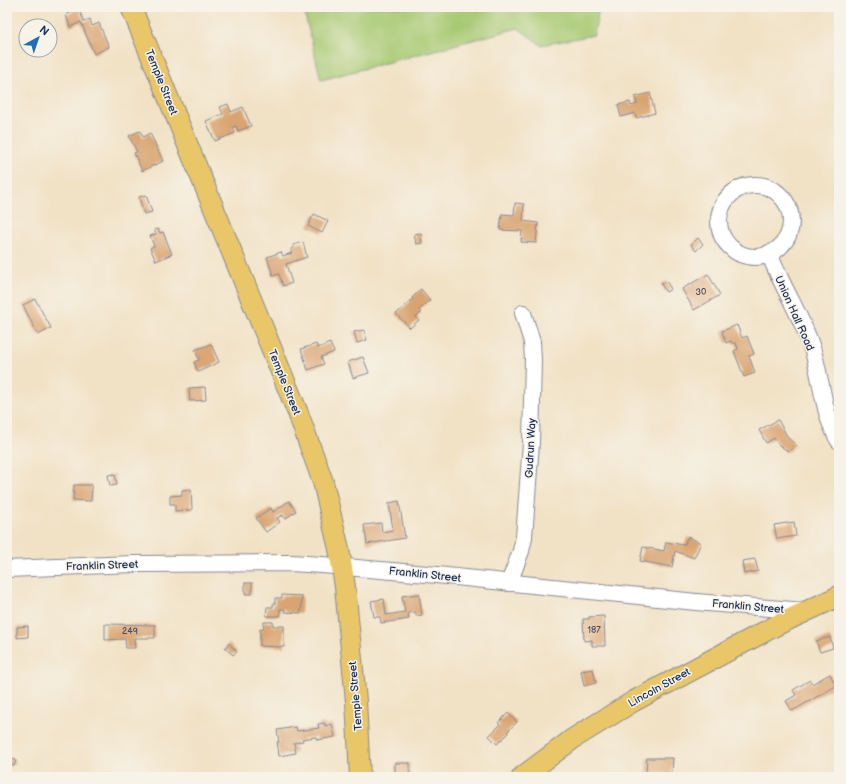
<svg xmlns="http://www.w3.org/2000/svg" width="846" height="784" viewBox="0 0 846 784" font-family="'Balsamiq Sans',sans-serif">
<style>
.green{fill:#a7c972;stroke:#617c68}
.building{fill:#d9a471}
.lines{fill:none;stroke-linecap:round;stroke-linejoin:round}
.minor-casing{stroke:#868892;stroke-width:18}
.major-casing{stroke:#868892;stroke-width:22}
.minor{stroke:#fff;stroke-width:16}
.major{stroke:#e9c769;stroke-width:20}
.labels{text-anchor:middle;stroke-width:3;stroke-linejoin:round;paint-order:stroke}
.number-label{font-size:9px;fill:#4a4c63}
.street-label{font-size:11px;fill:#1b2f5e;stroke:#f7f3e8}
</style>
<rect width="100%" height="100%" fill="#f7f3e8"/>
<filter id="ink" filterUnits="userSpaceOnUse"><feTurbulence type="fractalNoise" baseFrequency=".025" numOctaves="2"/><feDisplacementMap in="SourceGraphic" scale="8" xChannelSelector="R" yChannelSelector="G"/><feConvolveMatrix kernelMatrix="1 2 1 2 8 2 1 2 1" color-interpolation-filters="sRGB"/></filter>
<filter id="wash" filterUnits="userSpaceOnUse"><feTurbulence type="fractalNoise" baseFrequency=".012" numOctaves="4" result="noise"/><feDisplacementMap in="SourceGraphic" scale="16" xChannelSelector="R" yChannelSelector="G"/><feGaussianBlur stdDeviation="0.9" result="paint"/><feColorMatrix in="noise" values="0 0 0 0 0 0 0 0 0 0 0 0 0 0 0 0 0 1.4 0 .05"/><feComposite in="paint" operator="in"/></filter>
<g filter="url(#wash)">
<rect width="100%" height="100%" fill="#f1e2c6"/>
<!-- green -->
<polygon class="green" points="303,7 599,7 594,35 541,45 518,28 321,80"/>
<g id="blocks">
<!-- building -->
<g class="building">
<polygon points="79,9 84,22 90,19 92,26 99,23 109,47 94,54 81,22 70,27 66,15"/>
<polygon points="650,93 655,113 636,118 635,113 621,117 618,105 630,102 631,106 637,104 635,97"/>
<polygon points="228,104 231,112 243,107 251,126 238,131 236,126 233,127 235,133 215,141 206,121 223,114 220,107"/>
<polygon points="140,131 143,137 150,133 163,161 142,171 134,153 137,152 129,136"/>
<polygon points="146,195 152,212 144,214 139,197"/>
<polygon points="515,203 524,204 523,221 538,223 536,243 521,242 522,231 500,230 502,214 514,215"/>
<polygon points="314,214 328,221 322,233 308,226"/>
<polygon points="158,229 160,233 163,232 172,254 156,261 150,248 154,246 150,236 156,234 154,230"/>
<polygon points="421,233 422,243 416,244 414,234"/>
<polygon points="698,238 703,244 696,251 691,245"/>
<polygon points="303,242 307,257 286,264 292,283 283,286 279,274 273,276 267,257 281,252 283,256 292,253 291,249 294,248 293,245"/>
<polygon points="708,274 720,295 694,310 682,289"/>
<polygon points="666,281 671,289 666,292 661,284"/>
<polygon points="421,289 430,300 419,310 421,313 416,317 419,320 410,328 396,314 413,299 412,298"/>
<polygon points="35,299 51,328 38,335 23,305"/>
<polygon points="737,325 742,338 747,336 754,354 749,356 755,373 744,377 734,351 738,349 736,343 733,344 731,341 726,343 722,331"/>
<polygon points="364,330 367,340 357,343 354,332"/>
<polygon points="330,343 334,352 321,357 324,364 308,370 301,349 316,344 318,348"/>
<polygon points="211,344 219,362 198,372 194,362 199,360 195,350"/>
<polygon points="363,357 369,373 353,378 348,362"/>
<polygon points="205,387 206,400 190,401 189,388"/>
<polygon points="778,420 788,438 795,444 789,452 779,445 774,438 766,443 759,430"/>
<polygon points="115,474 117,485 110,486 108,475"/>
<polygon points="74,485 92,485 91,501 73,500"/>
<polygon points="191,489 192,510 175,511 175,504 170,504 170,496 182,495 182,490"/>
<polygon points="289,501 296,511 285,519 283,515 277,518 280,522 266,532 256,518 271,508 273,512"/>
<polygon points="399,501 405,538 367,544 364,525 381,523 382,532 393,530 389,503"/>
<polygon points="794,522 796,536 777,539 774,525"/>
<polygon points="688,537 701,543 694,558 675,551 672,567 640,561 643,547 664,551 666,542 684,545"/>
<polygon points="755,559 758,571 744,574 742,561"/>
<rect x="245" y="583" width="7" height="11"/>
<polygon points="419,594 422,615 416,616 416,612 408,613 409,619 381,623 380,617 374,617 371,601 384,599 386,615 405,612 402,596"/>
<polygon points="282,595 302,596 301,613 285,612 285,609 280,609 280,616 266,616 267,607 273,607 273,604 275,604 275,598 282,598"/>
<polygon points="7,615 10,615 11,629 7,629"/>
<polygon points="604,616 605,646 592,646 592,640 584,641 583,619 589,619 589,617"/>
<polygon points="264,622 273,622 273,626 284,626 284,647 260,646 260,629 263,630"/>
<polygon points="105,624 155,625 155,638 134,638 135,648 126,648 125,639 105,640"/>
<polygon points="28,626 28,637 17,638 17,627"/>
<polygon points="830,637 833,648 820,652 816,641"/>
<polygon points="229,643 237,652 233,655 225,648"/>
<polygon points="593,669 596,683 584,686 581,671"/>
<polygon points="830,674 836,686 792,711 786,701 796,695 793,690 810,680 812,684"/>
<polygon points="508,713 517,722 507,732 508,734 497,744 489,736 500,725 498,723"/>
<polygon points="325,723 325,726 332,724 335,737 317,740 316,737 302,739 303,741 294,743 296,753 279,756 277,742 279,742 277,730 296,727 297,731 319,728 318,724"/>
<polygon points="9,758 16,760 14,766 7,764"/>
<polygon points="647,758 673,758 672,773 646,772"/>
<rect x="395" y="763" width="15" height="14"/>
</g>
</g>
</g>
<g filter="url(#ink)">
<use href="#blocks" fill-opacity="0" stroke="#868892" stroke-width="1"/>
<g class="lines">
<defs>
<g id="minor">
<circle cx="755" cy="221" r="36"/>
<path d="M769,253C781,285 800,313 811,345C822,376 822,414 839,441"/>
<polyline points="7,569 133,564 291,563 322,565 427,574 696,602 805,611"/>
<polyline points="509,583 521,551 524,537 531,443 533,360 532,342 523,313"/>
</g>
<g id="major">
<polyline points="131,7 298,413 323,482 339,549 345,587 356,701 360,777"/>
<polyline points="522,777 574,738 634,701 777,625 839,596"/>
</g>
</defs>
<!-- minor casing -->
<use href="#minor" class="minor-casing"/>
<!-- major casing -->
<use href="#major" class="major-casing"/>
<!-- minor -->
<use href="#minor" class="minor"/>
<!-- major -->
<use href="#major" class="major"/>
</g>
</g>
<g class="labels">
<!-- number labels -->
<g class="number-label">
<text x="701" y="295">30</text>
<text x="594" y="633">187</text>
<text x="130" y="634">249</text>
</g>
<!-- street labels -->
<g class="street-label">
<text transform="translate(162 82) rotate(68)" y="4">Temple Street</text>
<text transform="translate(795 313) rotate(66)" y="4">Union Hall Road</text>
<text transform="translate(285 382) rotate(68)" y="4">Temple Street</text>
<text transform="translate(530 448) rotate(-87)" y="4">Gudrun Way</text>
<text transform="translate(102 565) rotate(-2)" y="4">Franklin Street</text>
<text transform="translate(425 574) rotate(6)" y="4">Franklin Street</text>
<text transform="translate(748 606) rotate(5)" y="4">Franklin Street</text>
<text transform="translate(659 687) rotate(-29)" y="4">Lincoln Street</text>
<text transform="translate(355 696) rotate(-95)" y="4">Temple Street</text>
</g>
</g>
<!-- margin -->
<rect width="846" height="784" fill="none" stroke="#f7f3e8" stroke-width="24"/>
<!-- north arrow -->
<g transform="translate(38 38) rotate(40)"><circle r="19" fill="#f7f3e8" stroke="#9fa5b1"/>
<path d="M0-3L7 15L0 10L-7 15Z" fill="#1f6fb2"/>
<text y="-6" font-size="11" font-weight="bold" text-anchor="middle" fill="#1b2f5e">N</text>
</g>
</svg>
